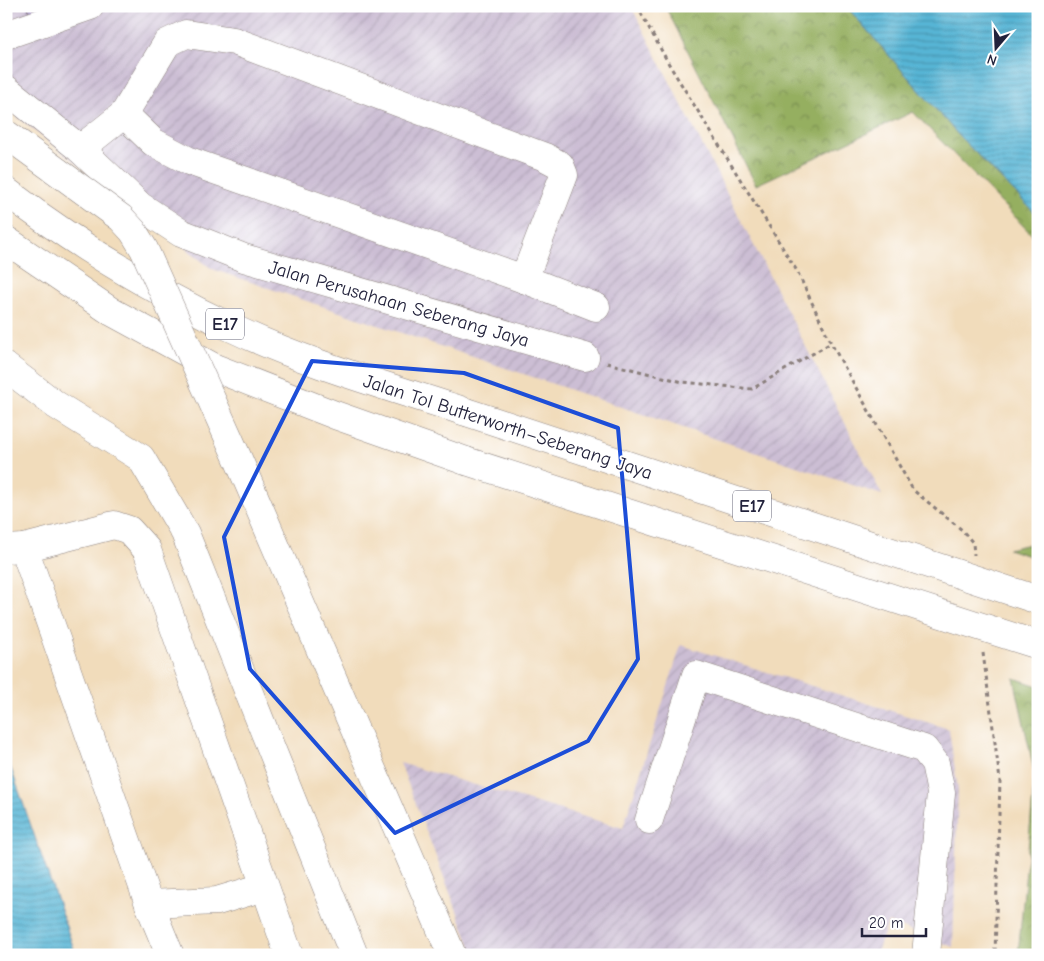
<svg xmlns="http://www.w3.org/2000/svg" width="1044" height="961" viewBox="0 0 1044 961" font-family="'Comic Neue',sans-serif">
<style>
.industrial{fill:url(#industrial-furrows)}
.forest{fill:url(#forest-crowns);stroke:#5c684e}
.water{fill:url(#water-rules);stroke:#3c6c88}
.building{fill:url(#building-hatch)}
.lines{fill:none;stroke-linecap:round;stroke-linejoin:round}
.minor-casing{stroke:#8a7f7b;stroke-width:29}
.highway-casing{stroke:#8a7f7b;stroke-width:29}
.path{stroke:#8a7f7b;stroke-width:3;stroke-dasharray:4 4;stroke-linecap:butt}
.minor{stroke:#fff;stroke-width:28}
.highway{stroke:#fff;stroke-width:28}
.highway-bridge-casing{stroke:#8a7f7b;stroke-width:29;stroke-linecap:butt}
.highway-bridge{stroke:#fff;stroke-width:28}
.marked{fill:none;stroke:#1d4ed8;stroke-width:4;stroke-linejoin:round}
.labels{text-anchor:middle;stroke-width:4;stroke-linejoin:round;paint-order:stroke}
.shield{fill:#fff;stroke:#646476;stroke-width:1}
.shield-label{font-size:18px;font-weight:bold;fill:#22223b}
.street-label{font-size:19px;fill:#22223b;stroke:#fff}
</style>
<defs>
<pattern id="industrial-furrows" width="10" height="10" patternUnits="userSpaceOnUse" patternTransform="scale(1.25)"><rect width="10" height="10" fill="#ccbed4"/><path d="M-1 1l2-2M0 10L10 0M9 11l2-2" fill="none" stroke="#afa3b7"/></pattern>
<pattern id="forest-crowns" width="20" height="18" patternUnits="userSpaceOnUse" patternTransform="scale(1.25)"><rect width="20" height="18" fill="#95af60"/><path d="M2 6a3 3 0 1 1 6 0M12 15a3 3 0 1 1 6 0" fill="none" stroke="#798e50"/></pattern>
<pattern id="water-rules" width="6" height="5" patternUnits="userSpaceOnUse" patternTransform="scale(1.25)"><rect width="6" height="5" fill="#57b5d5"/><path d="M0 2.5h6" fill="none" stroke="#4893ae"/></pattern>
<pattern id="building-hatch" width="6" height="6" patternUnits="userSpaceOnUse" patternTransform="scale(1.25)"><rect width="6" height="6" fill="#af9dd2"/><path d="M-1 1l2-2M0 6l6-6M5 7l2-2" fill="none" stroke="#8e80ac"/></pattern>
</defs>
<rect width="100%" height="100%" fill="#fff"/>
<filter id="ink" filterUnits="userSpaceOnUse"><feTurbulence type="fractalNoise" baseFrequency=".02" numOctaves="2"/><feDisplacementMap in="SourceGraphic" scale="10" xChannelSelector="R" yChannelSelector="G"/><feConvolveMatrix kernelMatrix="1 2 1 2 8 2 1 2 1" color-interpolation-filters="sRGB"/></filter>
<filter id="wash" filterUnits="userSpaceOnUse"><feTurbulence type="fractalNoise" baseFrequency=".0096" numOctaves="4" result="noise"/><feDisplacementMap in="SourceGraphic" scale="20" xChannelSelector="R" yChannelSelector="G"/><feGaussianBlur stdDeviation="1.12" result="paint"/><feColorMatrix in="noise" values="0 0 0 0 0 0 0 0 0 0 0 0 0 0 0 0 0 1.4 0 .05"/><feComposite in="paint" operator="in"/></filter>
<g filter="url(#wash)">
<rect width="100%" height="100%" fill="#f1dcbb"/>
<!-- industrial -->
<g class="industrial">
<polygon points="6,6 631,6 882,495 212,269 6,108"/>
<polygon points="681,645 949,729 958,790 953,947 888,922 876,955 474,955 400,763 623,828"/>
</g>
<!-- forest -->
<g class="forest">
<polygon points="665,6 846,6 961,138 1038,216 1038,241 913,112 756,185"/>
<polygon points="1038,542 1038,559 1008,549"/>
<polygon points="1014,678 1038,686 1038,955 1018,955 1035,775"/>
</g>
<!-- water -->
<g class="water">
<polygon points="846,6 1038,6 1038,216 961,138"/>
<polygon points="6,754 76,955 6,955"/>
</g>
<g id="blocks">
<!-- building -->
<polygon class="building" points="26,6 68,6 32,20"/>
</g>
</g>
<g filter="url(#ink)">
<use href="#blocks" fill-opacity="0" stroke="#8a7f7b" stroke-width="1"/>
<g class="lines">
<defs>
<g id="minor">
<polyline points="6,35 90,6"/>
<polyline points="6,89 80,149 140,206 181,233 244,258 585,357"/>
<polyline points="80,149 124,114 167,43 186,34 234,41 545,157 560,165 564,175 524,279 189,161 153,142 124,114"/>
<polyline points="524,279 596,307"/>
<polyline points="6,367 56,405 141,458 185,533 354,955"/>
<polyline points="24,548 149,904 217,901 264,887"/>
<polyline points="6,549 24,548 114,525 129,530 147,550 289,955"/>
<polyline points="649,820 696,675 924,749 935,763 941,793 926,955"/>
<polyline points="149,904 170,955"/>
</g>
<g id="highway">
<path d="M6,191C76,245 150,289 230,327C305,363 387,386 466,412"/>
<polyline points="6,240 112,312 215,368 335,415 466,461"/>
</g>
</defs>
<!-- minor casing -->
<use href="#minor" class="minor-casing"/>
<!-- highway casing -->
<use href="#highway" class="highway-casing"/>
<!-- path -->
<g class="path">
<polyline points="637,6 670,66 797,271 831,343 913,490 962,530 973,543 974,555"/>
<polyline points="607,363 683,382 752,389 831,343"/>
<polyline points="983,653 1000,780 995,955"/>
</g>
<!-- minor -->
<use href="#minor" class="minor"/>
<!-- highway -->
<use href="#highway" class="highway"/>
<defs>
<g id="highway-bridge">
<polyline points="6,134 121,218 133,231 144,249 239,461 452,955"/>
<polyline points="466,412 1038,600"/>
<polyline points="466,461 1038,645"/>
</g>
</defs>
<!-- highway-bridge casing -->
<use href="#highway-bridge" class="highway-bridge-casing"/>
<!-- highway-bridge -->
<use href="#highway-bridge" class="highway-bridge"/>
</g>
</g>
<!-- marked area -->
<path class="marked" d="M312,361L464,373L618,428L638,659L588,741L395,833L250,669L224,537Z"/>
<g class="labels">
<!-- shield labels -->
<g class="shield">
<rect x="206" y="308.5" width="38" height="31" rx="4"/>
<rect x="733" y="490.5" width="38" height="31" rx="4"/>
</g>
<g class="shield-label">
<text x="225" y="330">E17</text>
<text x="752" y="512">E17</text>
</g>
<!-- street labels -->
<g class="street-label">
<text transform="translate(399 303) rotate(16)" y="7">Jalan Perusahaan Seberang Jaya</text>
<text transform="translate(508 426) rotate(18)" y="7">Jalan Tol Butterworth–Seberang Jaya</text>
</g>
</g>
<!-- margin -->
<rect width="1044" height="961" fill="none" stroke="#fff" stroke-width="25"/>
<!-- north arrow -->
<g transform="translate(996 48) rotate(199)" stroke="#ffffff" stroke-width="4" paint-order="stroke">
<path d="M0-4L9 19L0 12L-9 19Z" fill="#22223b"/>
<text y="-8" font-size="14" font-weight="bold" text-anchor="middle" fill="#22223b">N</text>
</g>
<!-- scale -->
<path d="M862 928v8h64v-8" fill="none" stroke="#22223b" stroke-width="2.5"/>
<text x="869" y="928" font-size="15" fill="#22223b" stroke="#ffffff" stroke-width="4" paint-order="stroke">20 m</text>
</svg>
